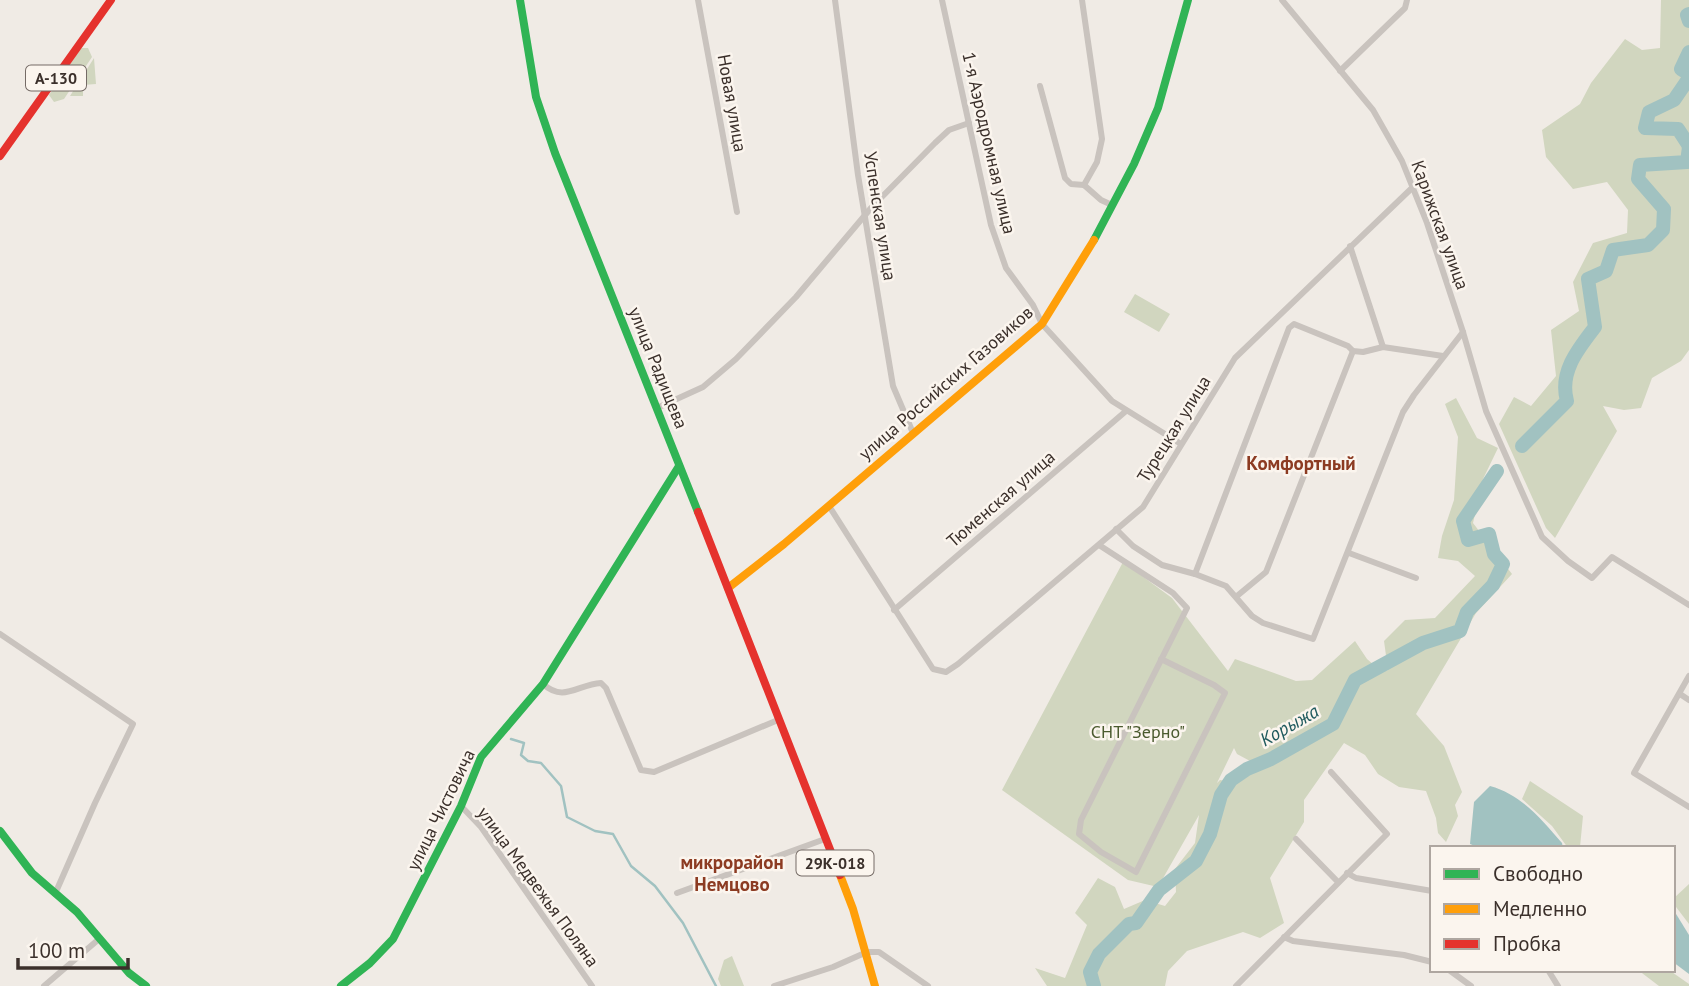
<svg xmlns="http://www.w3.org/2000/svg" width="1689" height="986" viewBox="0 0 1689 986" font-family="'PT Sans',sans-serif">
<style>
.green{fill:#d1d6bf;fill-rule:evenodd}
.water{fill:#a1c2c1}
.lines{fill:none;stroke-linecap:round;stroke-linejoin:round}
.stream{stroke:#a1c2c1;stroke-width:2.5}
.river{stroke:#a1c2c1;stroke-width:14}
.street{stroke:#c9c3be;stroke-width:6}
.fast{stroke:#30b455;stroke-width:8}
.slow{stroke:#ff9f0a;stroke-width:8}
.jam{stroke:#e5322d;stroke-width:8}
.labels{text-anchor:middle;stroke-width:5;stroke-linejoin:round;paint-order:stroke}
.shield{fill:#fbf5ee;stroke:#756b66;stroke-width:2}
.shield-label{font-size:16px;font-weight:bold;fill:#3b302b}
.street-label{font-size:18px;fill:#3b302b;stroke:#fbf5ee}
.park-label{font-size:18px;fill:#4a5a2e;stroke:#fbf5ee}
.neighbourhood-label{font-size:19px;font-weight:bold;fill:#8c3b22;stroke:#fbf5ee}
.water-label{font-size:19px;font-style:italic;fill:#1f5a5e;stroke:#fbf5ee}
</style>
<rect width="100%" height="100%" fill="#f0ebe5"/>
<!-- green -->
<g class="green">
<polygon points="1661,0 1689,0 1689,350 1681,361 1652,378 1641,408 1624,410 1603,406 1617,431 1555,538 1546,528 1499,424 1514,397 1531,406 1556,376 1551,330 1579,311 1573,282 1593,243 1627,233 1628,210 1607,182 1573,189 1546,157 1542,130 1580,104 1591,83 1625,39 1642,50 1660,48"/>
<polygon points="81,48 88,48 92,57 64,99 54,102 49,95"/>
<polygon points="94,58 96,84 83,85 83,96 70,96"/>
<polygon points="1135,294 1170,314 1159,332 1124,312"/>
<path d="M1456,398L1477,438L1498,448L1483,479L1473,523L1512,574L1476,613L1416,714L1444,746L1462,792L1455,805L1458,816L1446,842L1438,833L1436,818L1426,791L1399,787L1378,774L1365,755L1344,743L1304,800V822L1270,878L1284,923L1260,938L1243,932L1187,951L1168,971L1165,986H1047L1035,968L1065,978L1087,925L1075,913L1098,878L1115,887L1124,909L1145,900L1165,906L1176,892L1175,869L1195,843L1199,815L1158,887L1128,880L1002,790L1123,562L1172,598L1228,671L1235,659L1296,681L1312,680L1355,641L1367,659L1382,672L1388,670L1384,641L1405,620L1435,618L1475,576L1458,561L1438,558L1442,536L1454,500L1458,437L1445,404ZM1234,748L1237,754L1250,761L1252,773L1238,783L1220,780L1217,783Z"/>
<polygon points="1530,781 1583,816 1580,847 1568,848 1552,826 1522,799"/>
<polygon points="1689,884 1689,924 1673,903 1673,899"/>
<polygon points="732,956 744,986 721,986 718,979 724,960"/>
<polygon points="1638,970 1669,970 1689,984 1689,986 1659,986"/>
</g>
<!-- water -->
<g class="water">
<path d="M1490,786C1522,795 1541,819 1562,843L1563,848H1480L1470,844L1474,802Z"/>
<polygon points="1673,909 1689,935 1689,974 1673,962"/>
</g>
<g class="lines">
<!-- stream -->
<polyline class="stream" points="511,739 524,743 521,755 528,761 541,763 561,786 567,817 595,831 613,834 631,866 655,886 683,923 716,986"/>
<!-- river -->
<g class="river">
<polyline points="1689,14 1687,15 1689,21"/>
<polyline points="1689,52 1681,69 1689,74"/>
<polyline points="1689,78 1674,100 1649,112 1645,128 1678,129 1689,146"/>
<path d="M1522,446L1567,401C1559,372 1578,349 1595,327L1588,279L1606,271L1613,250L1648,245L1663,230L1664,209L1638,179L1640,165L1687,162L1689,147"/>
<polyline points="1094,986 1090,972 1099,954 1129,924 1136,923 1159,890 1196,861 1210,834 1221,795 1231,780 1247,769 1271,759 1333,724 1355,680 1423,643 1460,631 1467,612 1493,585 1503,564 1494,554 1489,534 1468,540 1463,521 1497,471"/>
</g>
<!-- street -->
<g class="street">
<polyline points="698,0 737,212"/>
<polyline points="835,0 858,175 893,386 913,433"/>
<polyline points="942,0 991,225 1006,268 1033,305 1042,324 1112,401 1181,444"/>
<polyline points="1082,0 1102,139 1097,162 1084,185"/>
<polyline points="1282,0 1373,110 1402,161 1427,223 1463,332 1486,411 1542,537 1568,561 1592,578 1612,557 1689,605"/>
<polyline points="1340,71 1405,8 1407,0"/>
<polyline points="1040,86 1065,178 1071,184 1084,185"/>
<polyline points="1084,185 1101,200 1112,205"/>
<polyline points="1350,246 1383,347"/>
<polyline points="657,408 703,387 736,359 796,297 871,208 935,143 949,130 969,123"/>
<polyline points="829,506 933,669 946,672 958,664 1143,507 1235,358 1413,187"/>
<polyline points="1116,529 1133,546 1162,565 1195,574 1226,586 1252,616 1263,623 1313,639 1403,412 1414,395 1463,332"/>
<polyline points="1099,545 1173,593 1187,608 1081,820 1079,834 1101,852 1136,872 1225,693 1214,685 1161,659"/>
<polyline points="1349,553 1416,578"/>
<polyline points="1195,574 1289,328 1294,324 1348,346 1353,351 1363,352 1383,347 1443,356"/>
<polyline points="1237,596 1266,572 1353,351"/>
<polyline points="894,610 1126,411"/>
<polyline points="0,634 133,724 95,803 55,894"/>
<polyline points="1689,676 1634,773 1689,807"/>
<path d="M543,684C564,703 578,684 601,683L606,688L641,770L654,772L778,720"/>
<polyline points="1680,694 1689,700"/>
<polyline points="461,806 481,827 592,986"/>
<polyline points="1296,839 1338,882"/>
<polyline points="1347,873 1356,878 1432,891"/>
<polyline points="677,893 825,839"/>
<polyline points="1284,937 1293,941 1404,955 1432,962"/>
<polyline points="1449,970 1471,986"/>
<polyline points="1548,970 1558,986"/>
<polyline points="44,986 99,939"/>
<polyline points="774,986 833,967 867,952 879,952 928,986"/>
<polyline points="1236,986 1387,834 1331,772"/>
</g>
<!-- fast -->
<g class="fast">
<polyline points="520,0 536,97 555,153 698,512"/>
<polyline points="1094,240 1134,164 1158,108 1188,0"/>
<polyline points="0,831 32,873 77,912 129,973 146,986"/>
<polyline points="341,986 370,963 393,939 461,806 481,757 543,684 679,466"/>
</g>
<!-- slow -->
<g class="slow">
<polyline points="728,588 784,544 1042,324 1094,240"/>
<polyline points="840,875 853,909 875,986"/>
</g>
<!-- jam -->
<g class="jam">
<polyline points="0,156 111,0"/>
<polyline points="698,512 840,875"/>
</g>
</g>
<g class="labels">
<!-- shield labels -->
<g class="shield">
<rect x="26" y="65.5" width="60" height="25" rx="5"/>
<rect x="796.5" y="850.5" width="77" height="25" rx="5"/>
</g>
<g class="shield-label">
<text x="56" y="84">А-130</text>
<text x="835" y="869">29К-018</text>
</g>
<!-- street labels -->
<g class="street-label">
<text transform="translate(732 103) rotate(80)" y="6">Новая улица</text>
<text transform="translate(989 143) rotate(77)" y="6">1-я Аэродромная улица</text>
<text transform="translate(880 216) rotate(81)" y="6">Успенская улица</text>
<text transform="translate(1440 225) rotate(70)" y="6">Карижская улица</text>
<text transform="translate(658 368) rotate(68)" y="6">улица Радищева</text>
<text transform="translate(946 383) rotate(-41)" y="6">улица Российских Газовиков</text>
<text transform="translate(1174 429) rotate(-58)" y="6">Турецкая улица</text>
<text transform="translate(1001 499) rotate(-41)" y="6">Тюменская улица</text>
<text transform="translate(441 810) rotate(-64)" y="6">улица Чистовича</text>
<text transform="translate(538 887) rotate(54)" y="6">улица Медвежья Поляна</text>
</g>
<!-- park labels -->
<g class="park-label">
<text x="1138" y="738">СНТ "Зерно"</text>
</g>
<!-- neighbourhood labels -->
<g class="neighbourhood-label">
<text x="1301" y="470">Комфортный</text>
<text x="732" y="869">микрорайон<tspan x="732" dy="22">Немцово</tspan></text>
</g>
<!-- water labels -->
<g class="water-label">
<text transform="translate(1289 725) rotate(-30)" y="7">Корыжа</text>
</g>
</g>
<!-- legend -->
<rect x="1430" y="846" width="245" height="126" fill="#fbf5ee" stroke="#aea6a0" stroke-width="2"/>
<rect x="1444" y="869" width="35" height="10" fill="#30b455" stroke="#aea6a0" stroke-width="2"/>
<text x="1493" y="881" font-size="21" fill="#3b302b">Свободно</text>
<rect x="1444" y="904" width="35" height="10" fill="#ff9f0a" stroke="#aea6a0" stroke-width="2"/>
<text x="1493" y="916" font-size="21" fill="#3b302b">Медленно</text>
<rect x="1444" y="939" width="35" height="10" fill="#e5322d" stroke="#aea6a0" stroke-width="2"/>
<text x="1493" y="951" font-size="21" fill="#3b302b">Пробка</text>
<!-- scale -->
<path d="M18 958v10h110v-10" fill="none" stroke="#3b302b" stroke-width="3.5"/>
<text x="28" y="958" font-size="21" fill="#3b302b" stroke="#fbf5ee" stroke-width="5" paint-order="stroke">100 m</text>
</svg>
